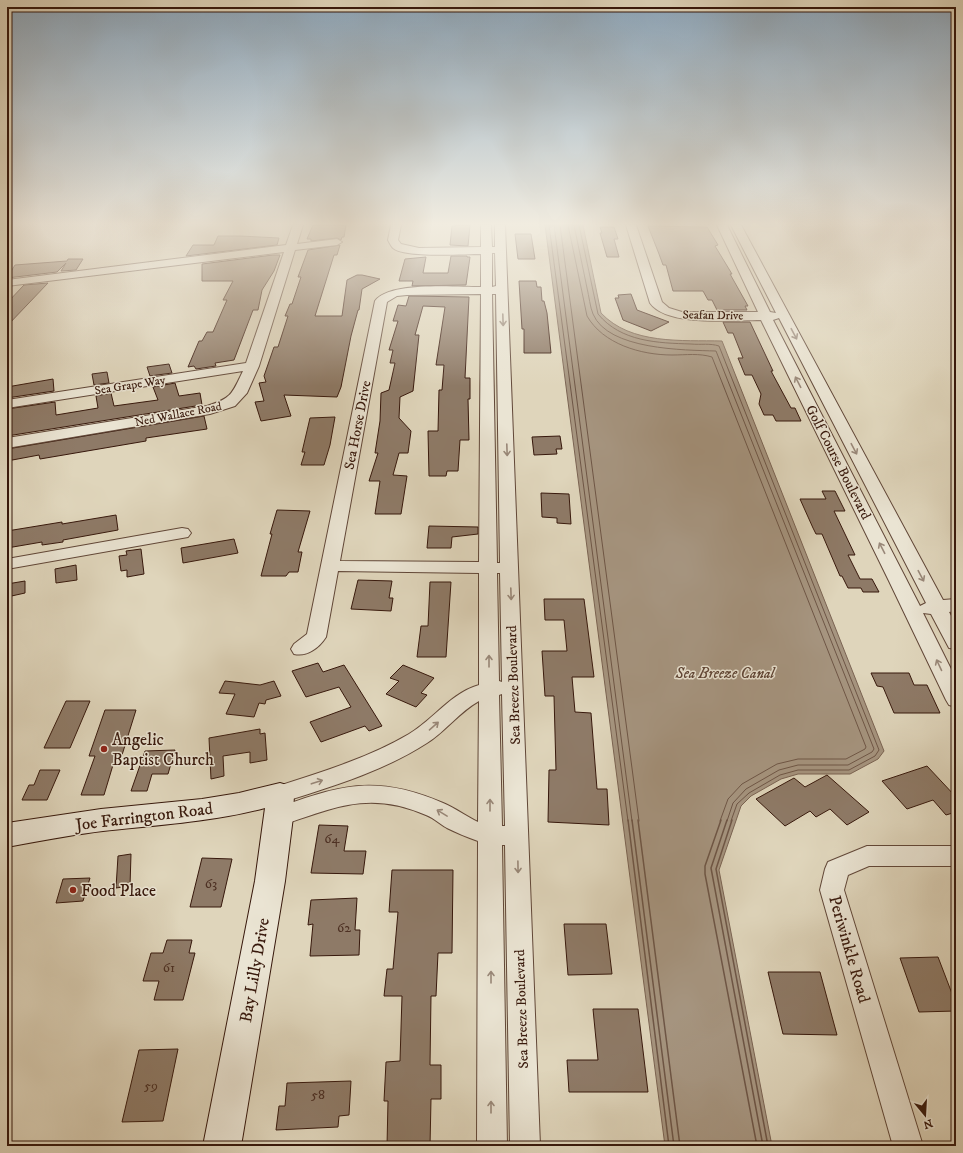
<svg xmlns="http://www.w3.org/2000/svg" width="963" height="1153" viewBox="0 0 963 1153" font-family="'IM FELL DW Pica',serif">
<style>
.water{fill:#a69580;stroke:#7a6352}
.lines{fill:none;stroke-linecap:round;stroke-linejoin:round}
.shore-far1{stroke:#6e5646;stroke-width:1}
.shore{stroke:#6e5646;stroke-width:1.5}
.building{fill:#8e7a67;stroke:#37180c}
.street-casing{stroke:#614738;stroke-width:2}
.secondary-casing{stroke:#37180c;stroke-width:2}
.street{fill:#eae4d3;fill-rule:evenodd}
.secondary{fill:#eae4d3;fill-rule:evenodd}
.oneway{stroke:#998879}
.poi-dot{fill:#8f2418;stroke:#eae4d3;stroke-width:1.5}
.labels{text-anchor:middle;stroke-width:3;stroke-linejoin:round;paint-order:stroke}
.far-street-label{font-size:12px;fill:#37180c;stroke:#eae4d3}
.street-label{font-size:14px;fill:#37180c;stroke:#eae4d3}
.near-number-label{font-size:14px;fill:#4d3023}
.water-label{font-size:15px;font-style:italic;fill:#5e4435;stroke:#eae4d3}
.near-poi-label{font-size:17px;fill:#37180c;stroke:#eae4d3;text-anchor:start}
.near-street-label{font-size:17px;fill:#37180c;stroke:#eae4d3}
</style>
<rect width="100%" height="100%" fill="#dfd5bb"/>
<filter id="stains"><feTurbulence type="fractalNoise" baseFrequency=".005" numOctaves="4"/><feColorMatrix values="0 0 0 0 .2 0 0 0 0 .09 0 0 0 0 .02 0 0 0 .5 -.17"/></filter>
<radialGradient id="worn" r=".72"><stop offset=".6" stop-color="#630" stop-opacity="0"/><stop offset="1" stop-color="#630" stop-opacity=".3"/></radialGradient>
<!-- water -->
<path class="water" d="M545,225H583L601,313C631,345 682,340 722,341L884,751L878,759L850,774H798L781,779L751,796L741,806L719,870L772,1146H665Z"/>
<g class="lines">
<!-- shore-far1 -->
<g class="shore-far1">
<polyline points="549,225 628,821"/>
<polyline points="554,225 632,821"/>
<polyline points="560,225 639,821"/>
<path d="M568,225L587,316C603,344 641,355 672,355C686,355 699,353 712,357L866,747L865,749L846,759H798L777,764L742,784L728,799L720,821"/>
<path d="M574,225C578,246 583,267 587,288C589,296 590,307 593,314C608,350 684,350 716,351L874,749L872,752L848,765H798L779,770L746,789L733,803L727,821"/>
<path d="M579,225L598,314C621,342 658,343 691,344C701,345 710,343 719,346L879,750L875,756L849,770H798L780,775L749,793L737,804L731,821"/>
</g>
<!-- shore -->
<g class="shore">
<polyline points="628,820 669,1146"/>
<polyline points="632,820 674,1146"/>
<polyline points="638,820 680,1146"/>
<polyline points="721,820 705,866 705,874 757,1146"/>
<polyline points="727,820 711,868 763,1146"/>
<polyline points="732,820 716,869 768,1146"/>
</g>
</g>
<!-- building -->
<g class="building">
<polygon points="313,225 346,225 344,237 342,237 341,240 337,238 311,241 311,239 307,239"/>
<polygon points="456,225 470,225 468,246 450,245 452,226 456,226"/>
<polygon points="648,226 707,227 718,245 715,246 732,274 730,274 748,306 745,306 747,310 717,310 712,300 708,300 703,291 673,291 666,265 663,265 659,254"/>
<polygon points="600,227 614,227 618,239 614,239 619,257 607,257 600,233 602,233"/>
<polygon points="515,234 531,234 535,259 518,259"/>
<polygon points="218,236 240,236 279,238 277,245 186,256 193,245 214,245"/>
<polygon points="340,245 337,255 334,255 315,316 342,316 347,280 357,275 362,275 380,279 362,289 359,310 358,310 351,336 341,387 337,397 284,395 291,416 261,421 255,402 264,401 259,383 266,382 264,376 274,347 278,347 288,316 285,316 290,304 292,304 301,277 298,277 308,250"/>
<polygon points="273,255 280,255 274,271 262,290 258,310 253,310 234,360 215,363 216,366 196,369 194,366 188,367 199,341 202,341 207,332 213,332 227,300 223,300 233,281 202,281 202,264"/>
<polygon points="451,256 467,256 467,257 470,257 466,285 412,286 413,281 399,281 405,259 426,257 423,273 448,273"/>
<polygon points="68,259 83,259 76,270 61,271 66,263 57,272 7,278 15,265 67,261"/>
<polygon points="519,281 536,281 537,287 541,287 542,301 544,301 547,313 551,353 524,353 524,329 522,329"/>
<polygon points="48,283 7,326 7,303 24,285"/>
<polygon points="631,294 637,310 669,322 651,331 623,320 615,298 619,298 618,295"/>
<polygon points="409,296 469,297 465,378 470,378 470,399 468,399 469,440 460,440 458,471 447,471 446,476 429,476 428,431 438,431 439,390 442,390 444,365 436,365 445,307 423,306 415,335 419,335 413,391 400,397 399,418 411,431 408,453 399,453 393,475 407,476 401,514 375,514 380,481 369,481 378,453 375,453 380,421 381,393 389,390 395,363 390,363 393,350 389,350 398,321 393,321 398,305 406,306"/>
<polygon points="723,322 750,322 773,371 771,371 791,408 795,408 801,421 776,421 773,415 764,415 759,404 761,394 752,375 745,375 738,358 743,358 733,333 728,333"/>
<polygon points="169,364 172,373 150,376 147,367"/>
<polygon points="107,372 109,383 94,385 92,374"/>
<polygon points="53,379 54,391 7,398 7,387"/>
<polygon points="175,383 179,396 200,393 202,405 7,436 7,409 55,402 56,415 98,408 96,396 111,393 114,406 158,400 153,387"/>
<polygon points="204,416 207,429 146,438 146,441 40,459 39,455 7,461 7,449"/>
<polygon points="335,417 330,445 324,465 301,465 305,452 302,452 310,418"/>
<polygon points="560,436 562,449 556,449 557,454 534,455 532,437"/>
<polygon points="822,491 835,491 845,511 834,511 855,555 848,555 860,579 872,579 879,592 863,592 861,588 848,588 842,576 840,576 822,534 816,534 813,528 800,499 826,499"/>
<polygon points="541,493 569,494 571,524 557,523 557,518 542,517"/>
<polygon points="277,510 310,511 298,552 302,552 298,572 289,572 286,576 261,576 272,534 270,534"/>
<polygon points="116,515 118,530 63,540 63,542 42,545 42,542 7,548 7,531 62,522 62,524"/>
<polygon points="429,526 478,527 478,534 452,537 451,548 427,548"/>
<polygon points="234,539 238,553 183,563 181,548"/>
<polygon points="141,549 144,574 127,577 127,570 121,571 119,556 127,555 126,551"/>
<polygon points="76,565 77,580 56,583 55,569"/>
<polygon points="358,580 392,581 389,598 393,598 391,611 351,609"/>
<polygon points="25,581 25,593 7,597 7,584"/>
<polygon points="430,582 451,582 446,657 417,657 421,626 428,626"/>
<polygon points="544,599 584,599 594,677 572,677 575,712 591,713 597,789 607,789 609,825 548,822 549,770 556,770 554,696 545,696 542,651 567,651 564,620 545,620"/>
<polygon points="318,663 323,672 344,665 382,726 369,731 365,726 321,742 310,722 351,707 339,687 306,697 292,671"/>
<polygon points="403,665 434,678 421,693 427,695 416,707 386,694 399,681 390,678"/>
<polygon points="871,673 909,673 914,685 927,685 940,713 894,713 883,687 877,686"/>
<polygon points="225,681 260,685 274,681 281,696 266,700 265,704 259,703 254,717 226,714 235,694 219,693"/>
<polygon points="66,701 90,701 70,748 44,748"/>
<polygon points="105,710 136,710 122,755 116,755 104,795 81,795 95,756 89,756"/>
<polygon points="260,729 260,734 265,733 267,760 250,763 250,752 223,756 224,776 211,779 209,738"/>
<polygon points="175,750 168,774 152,774 147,791 131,791 145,751"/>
<polygon points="927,766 956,797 956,812 946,815 933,800 907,809 882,781"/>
<polygon points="40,770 60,770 47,800 22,800 29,785 34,785"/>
<polygon points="827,775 869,812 847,825 830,809 816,817 810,811 785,826 756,799 794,778 805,787"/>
<polygon points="319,825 348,826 344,851 366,851 363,874 311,873"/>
<polygon points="131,854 130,886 116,888 118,856"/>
<polygon points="202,858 232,859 221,907 190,907"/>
<polygon points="392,870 453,870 452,953 438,953 436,996 431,996 430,1065 441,1065 441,1099 431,1099 430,1146 387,1146 388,1101 384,1101 386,1062 400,1061 402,996 384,996 387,969 393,969 398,912 389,912"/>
<polygon points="90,878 83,901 56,903 63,879"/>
<polygon points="357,898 355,930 360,930 359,955 310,956 313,924 308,925 311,900"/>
<polygon points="564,924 606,924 612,974 568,975"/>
<polygon points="167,940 192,940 189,953 195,953 183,1000 154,1000 159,981 143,981 151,953 163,953"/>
<polygon points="938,957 956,1004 956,1011 919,1012 900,958"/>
<polygon points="768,972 820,972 837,1035 783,1034"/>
<polygon points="593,1009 638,1009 648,1092 569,1092 567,1060 598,1060"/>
<polygon points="178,1049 163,1121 122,1122 139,1050"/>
<polygon points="351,1081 349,1115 339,1116 338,1127 276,1130 279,1106 285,1106 287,1083"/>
</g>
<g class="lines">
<defs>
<g id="street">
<path d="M293,225H303L297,244L337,239L342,242L337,245L295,250L259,366L247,393L235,406L210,414L7,448V438L207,406C232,398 232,394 243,371L7,408V400L246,363L284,252L7,286V280L286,245Z"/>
<path d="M391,225H401L398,240L401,244L419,248L481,247V225H491L492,247H495V225H505L540,1146H510L505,845H502L507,1146H477L478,841C467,837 457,833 447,828C440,824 434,818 426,815C368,790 334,808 279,826L271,824L267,817L271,810C338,786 374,773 443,803C455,808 466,816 478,822L479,701C459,712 446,731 427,743C382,772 330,787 280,803L272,800L269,794L272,788C319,773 366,759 409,734C434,719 451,693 479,685V573L338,571L326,637C319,648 307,657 294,654L291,649L294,644L307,634L375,301C389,281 457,287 481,287V254C464,254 404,258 393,248C391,246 389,242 388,240ZM492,253H495L496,286L492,287ZM481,294L479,562L340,561L387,302L397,296L407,295ZM492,294H496L500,563H497ZM497,573H500L502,682L499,681ZM502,694L505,826H502L499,695Z"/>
<path d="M626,225H636L662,302L669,308L682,312H758L717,225H727L770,312L776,313L731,225H741L943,600L956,599V611L949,612L956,625V649L949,648L931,614L923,613L956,679V707L949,705L946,700L889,581L761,320C733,320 667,327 650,303ZM779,318L926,603L920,606L773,320Z"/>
<polygon points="182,528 188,529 191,533 188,537 7,569 7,559"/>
<polygon points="867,846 956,846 956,866 869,866 848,875 844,890 923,1146 893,1146 820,890 825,869 828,862"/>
</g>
<path id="secondary" d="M280,783L290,786L294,794L293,817L285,881L241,1146H203L255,881L265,808C212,822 158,825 103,831C71,835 39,841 7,847V823L101,809L202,799L239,793Z"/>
</defs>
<!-- street casing -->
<use href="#street" class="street-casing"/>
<!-- secondary casing -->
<use href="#secondary" class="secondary-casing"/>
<!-- street -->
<use href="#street" class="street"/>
<!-- secondary -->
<use href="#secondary" class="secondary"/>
</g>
<!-- one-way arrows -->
<defs><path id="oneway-shaft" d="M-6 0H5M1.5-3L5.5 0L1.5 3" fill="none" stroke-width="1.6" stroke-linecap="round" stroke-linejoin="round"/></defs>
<g class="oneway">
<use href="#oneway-shaft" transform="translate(503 320) rotate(88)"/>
<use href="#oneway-shaft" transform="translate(794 334) rotate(62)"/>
<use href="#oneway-shaft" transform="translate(798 382) rotate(-117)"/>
<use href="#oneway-shaft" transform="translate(854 449) rotate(62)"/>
<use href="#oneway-shaft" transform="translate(507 450) rotate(88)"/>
<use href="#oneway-shaft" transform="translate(882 548) rotate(-117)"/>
<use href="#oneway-shaft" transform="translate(921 576) rotate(62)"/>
<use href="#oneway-shaft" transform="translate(511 594) rotate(88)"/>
<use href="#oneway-shaft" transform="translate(489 661) rotate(-90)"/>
<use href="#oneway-shaft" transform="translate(939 665) rotate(-115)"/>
<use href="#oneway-shaft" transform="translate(434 726) rotate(-41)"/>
<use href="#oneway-shaft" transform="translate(317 782) rotate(-18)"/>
<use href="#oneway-shaft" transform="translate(490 805) rotate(-90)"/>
<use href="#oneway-shaft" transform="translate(442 813) rotate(-149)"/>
<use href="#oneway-shaft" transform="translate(518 867) rotate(89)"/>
<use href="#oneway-shaft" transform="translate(491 977) rotate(-90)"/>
<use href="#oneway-shaft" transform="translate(491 1107) rotate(-90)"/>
</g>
<!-- sky -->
<linearGradient id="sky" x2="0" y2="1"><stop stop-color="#8da8be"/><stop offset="0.58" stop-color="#f1ece0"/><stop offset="1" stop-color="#f1ece0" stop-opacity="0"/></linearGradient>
<rect width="963" height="386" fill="url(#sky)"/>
<!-- markers -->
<g class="poi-dot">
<circle cx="104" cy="749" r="4"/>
<circle cx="73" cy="890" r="4"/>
</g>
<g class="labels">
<!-- far-street labels -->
<g class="far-street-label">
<text transform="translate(713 315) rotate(1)" y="4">Seafan Drive</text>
<text transform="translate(130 385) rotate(-9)" y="4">Sea Grape Way</text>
<text transform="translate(178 414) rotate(-11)" y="4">Ned Wallace Road</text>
</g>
<!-- street labels -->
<g class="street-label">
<text transform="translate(357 425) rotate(-79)" y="5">Sea Horse Drive</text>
<text transform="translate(839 462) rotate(63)" y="5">Golf Course Boulevard</text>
<text transform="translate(513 685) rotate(-92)" y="5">Sea Breeze Boulevard</text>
<text transform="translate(521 1009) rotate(-92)" y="5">Sea Breeze Boulevard</text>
</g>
<!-- near-number labels -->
<g class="near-number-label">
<text x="332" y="843">64</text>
<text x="211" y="888">63</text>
<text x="344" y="932">62</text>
<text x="169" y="972">61</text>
<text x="151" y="1090">59</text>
<text x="318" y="1099">58</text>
</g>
<!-- water labels -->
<g class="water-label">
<text x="725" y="678">Sea Breeze Canal</text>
</g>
<!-- near-poi labels -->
<g class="near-poi-label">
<text x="112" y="745">Angelic<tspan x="112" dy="20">Baptist Church</tspan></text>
<text x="81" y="896">Food Place</text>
</g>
<!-- near-street labels -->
<g class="near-street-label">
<text transform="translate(144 816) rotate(-7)" y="6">Joe Farrington Road</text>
<text transform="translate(850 949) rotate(74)" y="6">Periwinkle Road</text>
<text transform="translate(254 970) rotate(-80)" y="6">Bay Lilly Drive</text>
</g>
</g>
<!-- margin -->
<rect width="963" height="1153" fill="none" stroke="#dfd5bb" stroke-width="24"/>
<rect x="8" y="8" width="947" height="1137" fill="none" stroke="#37180c" stroke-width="2"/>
<rect x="12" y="12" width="939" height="1129" fill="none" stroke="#37180c"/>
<!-- north arrow -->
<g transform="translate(925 1115) rotate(162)" stroke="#eae4d3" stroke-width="3" paint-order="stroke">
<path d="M0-3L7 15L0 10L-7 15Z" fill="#37180c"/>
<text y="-6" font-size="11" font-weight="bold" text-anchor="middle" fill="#37180c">N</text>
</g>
<rect width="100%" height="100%" filter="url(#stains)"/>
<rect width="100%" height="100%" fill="url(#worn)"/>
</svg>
